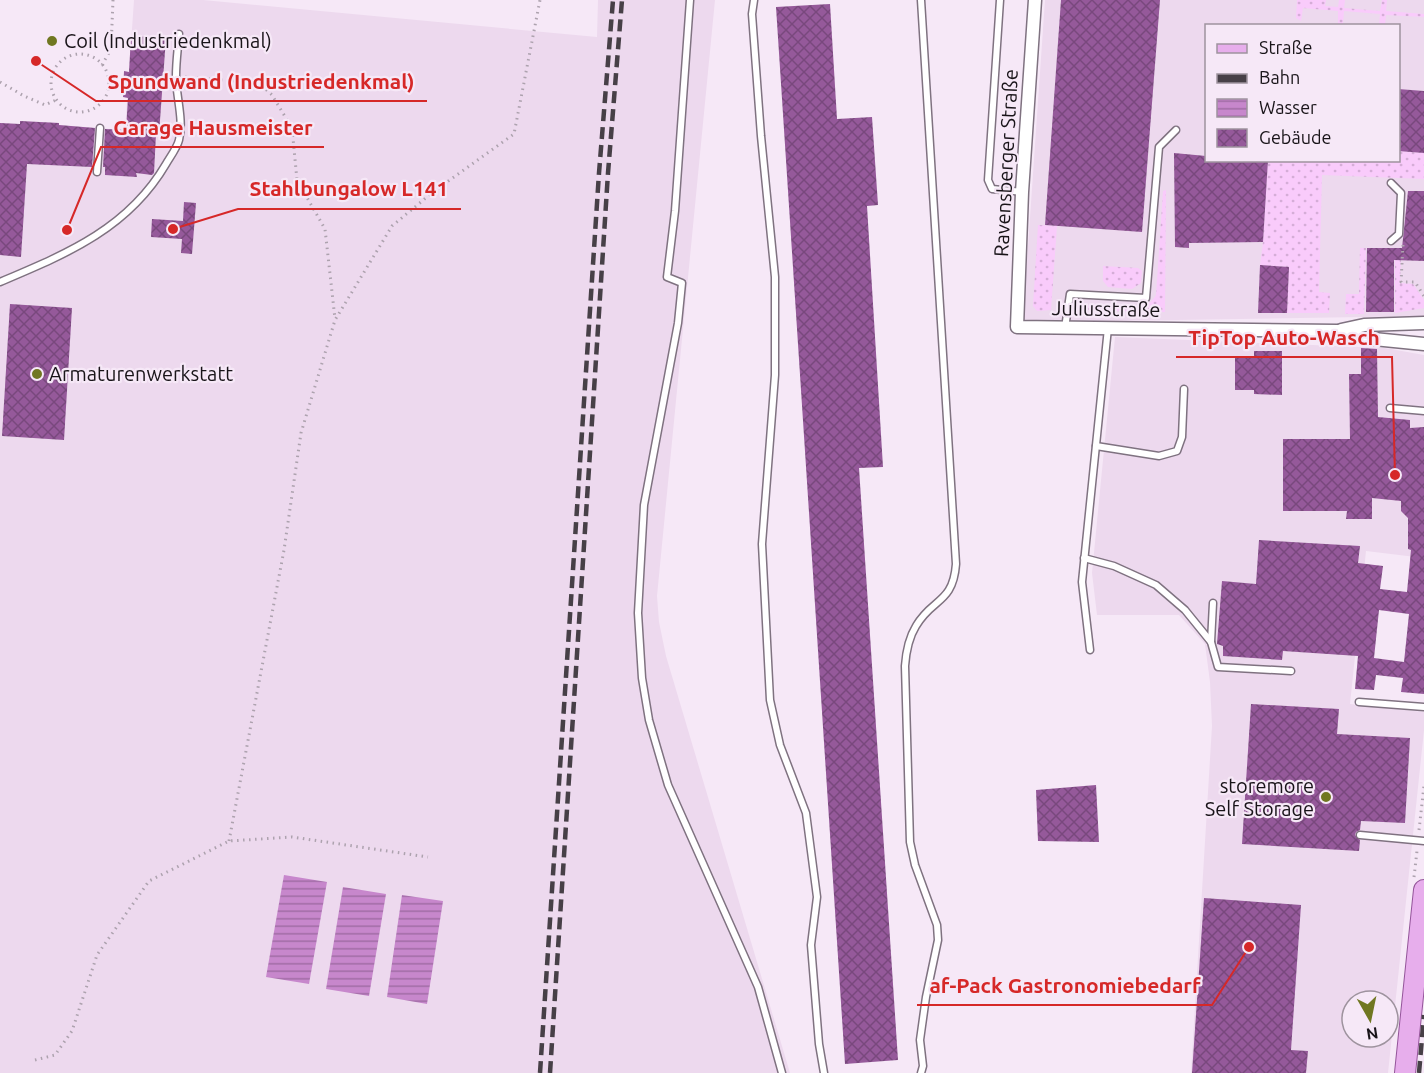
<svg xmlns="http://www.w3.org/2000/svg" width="1424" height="1073" viewBox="0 0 1424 1073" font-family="Ubuntu,sans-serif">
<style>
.built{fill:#edd9ee;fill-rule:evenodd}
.grass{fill:url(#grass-dots)}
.water{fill:url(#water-rules)}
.building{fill:url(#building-cross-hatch);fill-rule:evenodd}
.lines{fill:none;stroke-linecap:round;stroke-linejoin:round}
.service-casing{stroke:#7f7280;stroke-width:9}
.minor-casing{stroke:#7f7280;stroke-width:15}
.primary-casing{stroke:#94559a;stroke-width:22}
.path{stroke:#ada2ae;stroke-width:3;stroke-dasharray:1.5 4.5;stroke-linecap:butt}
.service{stroke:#fff;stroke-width:6}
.minor{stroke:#fff;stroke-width:12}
.primary{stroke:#e7aeec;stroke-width:20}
.rail{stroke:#474047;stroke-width:4.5;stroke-dasharray:12 6;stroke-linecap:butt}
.poi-dot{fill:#707721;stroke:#f6e8f7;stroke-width:2}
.labels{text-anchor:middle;stroke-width:4.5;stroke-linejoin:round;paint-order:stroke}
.poi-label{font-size:20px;fill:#191419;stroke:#f6e8f7;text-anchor:start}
.street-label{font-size:20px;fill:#191419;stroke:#f6e8f7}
.leader{fill:none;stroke:#d62828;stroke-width:2}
.callout-dot{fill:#d62828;stroke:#f6e8f7;stroke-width:2}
.callout-label{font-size:21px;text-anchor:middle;font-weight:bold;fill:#d62828;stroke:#f6e8f7;stroke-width:4.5;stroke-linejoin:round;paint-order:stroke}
</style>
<defs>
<pattern id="grass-dots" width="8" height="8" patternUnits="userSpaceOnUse" patternTransform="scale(1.5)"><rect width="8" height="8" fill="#f9cbfb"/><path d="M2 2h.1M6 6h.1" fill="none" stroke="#d5add7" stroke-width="1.8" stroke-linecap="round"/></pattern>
<pattern id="water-rules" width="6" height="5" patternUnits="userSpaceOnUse" patternTransform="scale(1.5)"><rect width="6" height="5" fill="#c787cc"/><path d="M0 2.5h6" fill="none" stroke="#a16da5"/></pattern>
<pattern id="building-cross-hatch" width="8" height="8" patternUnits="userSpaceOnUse" patternTransform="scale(1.5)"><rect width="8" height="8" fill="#95599a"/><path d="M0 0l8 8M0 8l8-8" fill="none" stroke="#79487d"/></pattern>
</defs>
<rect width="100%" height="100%" fill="#f6e8f7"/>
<!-- built -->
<g class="built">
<polygon points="134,0 203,0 597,37 598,0 715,0 657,596 659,622 666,656 790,1073 0,1073 0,123 20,124 20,121 59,123 59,125 125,130"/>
<path d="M1045,0H1424V316L1048,322L1023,319ZM1206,26H1398V160H1206Z"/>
<path d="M1115,337L1385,348L1424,355V558L1366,551L1350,704L1424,712V730L1388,1073H1191L1212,726L1210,682L1205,644L1179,615H1097L1092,573ZM1352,1001H1388V1037H1352Z"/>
</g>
<!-- grass -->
<g class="grass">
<polygon points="1297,0 1326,0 1325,6 1338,7 1339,0 1345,0 1344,8 1380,11 1382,0 1387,0 1386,11 1424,14 1424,17 1386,15 1385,25 1379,25 1380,14 1344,11 1343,24 1338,24 1338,11 1303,8 1301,21 1296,18"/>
<polygon points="1399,151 1424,153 1424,179 1322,175 1319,292 1330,293 1329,313 1287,313 1289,267 1260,265 1263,242 1268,161 1398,160"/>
<path d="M1166,190L1165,312L1083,310L1084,307L1090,305C1111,307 1144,317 1156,295L1163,191Z"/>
<polygon points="1038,225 1057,226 1051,310 1037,311 1033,306"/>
<polygon points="1360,248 1366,248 1364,314 1345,314 1346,294 1359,294"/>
<polygon points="1395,255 1401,256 1400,283 1413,284 1424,300 1424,308 1395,313"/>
<polygon points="1103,266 1138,268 1142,271 1141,283 1132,289 1108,287 1103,281"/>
</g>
<!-- water -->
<g class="water">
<polygon points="284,875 327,882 309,984 266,977"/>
<polygon points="343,887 386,894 369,996 326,989"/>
<polygon points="402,895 443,901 427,1004 387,997"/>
</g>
<!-- building -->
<g class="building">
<polygon points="1061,0 1160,0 1142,232 1045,225"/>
<polygon points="830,4 837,119 872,117 878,205 867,206 883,467 859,468 898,1060 845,1064 776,7"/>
<polygon points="131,36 166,38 159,134 156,134 154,173 152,175 136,173 137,177 105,175 105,167 103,167 105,129 126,130 128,98 123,97 124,71 129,72"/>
<polygon points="1398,89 1424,91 1424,153 1398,151"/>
<polygon points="20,121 59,123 59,125 95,128 92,167 27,164 21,257 0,255 0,123 20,124"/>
<polygon points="1174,153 1206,156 1206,160 1268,160 1263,242 1189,243 1189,248 1175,247"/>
<polygon points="1408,191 1424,191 1424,261 1394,260 1394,312 1366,312 1367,248 1402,248"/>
<polygon points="184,202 196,203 192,254 181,253 182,239 151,237 152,219 183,221"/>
<polygon points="1260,265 1289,267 1287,313 1258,313"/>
<polygon points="10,304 72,308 64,440 2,436"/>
<path d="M1361,348L1377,349L1378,417L1410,420V428L1424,427V694L1401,692L1403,678L1376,675L1374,690L1355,689L1358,656L1283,651L1282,660L1223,656V646L1217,644L1222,581L1256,584L1259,540L1360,546L1358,563L1383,566L1380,589L1407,592L1411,550L1408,549V518L1401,511V501L1372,498V519H1346L1347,511H1283V439H1350L1349,374H1361ZM1379,610L1409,614L1404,662L1374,658Z"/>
<polygon points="1254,351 1282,351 1282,395 1254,394 1254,390 1235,390 1235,356 1254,356"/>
<polygon points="1251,704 1339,709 1337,734 1410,738 1405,823 1361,821 1360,830 1356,832 1355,835 1360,840 1359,851 1242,844"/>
<polygon points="1096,785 1099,842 1038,841 1036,790"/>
<polygon points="1204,898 1301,905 1291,1050 1308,1051 1306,1073 1192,1073"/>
</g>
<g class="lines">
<defs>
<g id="service">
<polyline points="690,0 675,211 667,277 682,283 678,323 644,505 638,613 642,678 649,720 668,785 758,987 782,1073"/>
<polyline points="754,0 752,14 761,136 775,277 775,375 762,544 770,700 780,745 806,813 817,897 811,945 819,1044 824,1073"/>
<path d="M921,0L956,564C953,604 932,598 916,626C908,639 906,652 905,666L910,842L915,865L937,925L938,940L926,997L920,1040L923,1066L921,1073"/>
<polyline points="1000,0 988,180 992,189 1022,192"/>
<polyline points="97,172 100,128"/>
<polyline points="1391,241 1399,234 1401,193 1391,183"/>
<path d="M0,282C66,254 128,229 166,164C170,157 177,148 179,140C184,119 176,97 176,76C176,62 178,48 179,34"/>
<polyline points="1065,328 1070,294 1146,298 1159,147 1176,130"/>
<polyline points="1390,408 1424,411"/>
<polyline points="1096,446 1159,456 1177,451 1182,437 1184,389"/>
<polyline points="1084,558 1114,566 1156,585 1185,610 1211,642 1218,667 1291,671"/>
<polyline points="1211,642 1213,603"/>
<polyline points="1090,650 1082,582 1108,328"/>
<polyline points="1359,702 1424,707"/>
<polyline points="1360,835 1424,841"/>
</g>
<g id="minor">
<polyline points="1035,0 1022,192 1017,327 1337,331 1364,338 1424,344"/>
<polyline points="1341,330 1364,325 1424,323"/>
</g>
<polyline id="primary" points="1405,1073 1424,890"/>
</defs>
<!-- service casing -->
<use href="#service" class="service-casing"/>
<!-- minor casing -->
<use href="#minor" class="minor-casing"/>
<!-- primary casing -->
<use href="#primary" class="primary-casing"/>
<!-- path -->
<g class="path">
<circle cx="80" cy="83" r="29"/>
<polyline points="102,65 111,49 113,0"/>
<polyline points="185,77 259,83 272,95 292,128 297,180 325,229 335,319"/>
<polyline points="0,82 24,96 45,105 56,100"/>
<polyline points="1403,245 1401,282 1415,282 1424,296"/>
<polyline points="1419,830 1424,786"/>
<polyline points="229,841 284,550 301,433 335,320 392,226 433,192 514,134 540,0"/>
<polyline points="1414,877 1417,851"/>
<polyline points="35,1060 55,1055 72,1031 97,955 149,881 229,841 292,837 428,857"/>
</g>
<!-- service -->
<use href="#service" class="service"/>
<!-- minor -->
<use href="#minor" class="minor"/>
<!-- primary -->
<use href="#primary" class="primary"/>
<!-- rail -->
<g class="rail">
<polyline points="540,1073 599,173 613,0"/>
<polyline points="550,1073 608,173 622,0"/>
<polyline points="1419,1073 1424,1015"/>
</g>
</g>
<!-- markers -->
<g class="poi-dot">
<circle cx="52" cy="41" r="6"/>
<circle cx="37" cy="374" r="6"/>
<circle cx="1326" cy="797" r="6"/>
</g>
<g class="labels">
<!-- poi labels -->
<g class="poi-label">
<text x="64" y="48">Coil (Industriedenkmal)</text>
<text x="49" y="381">Armaturenwerkstatt</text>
<text x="1314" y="793" text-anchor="end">storemore<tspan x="1314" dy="23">Self Storage</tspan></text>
</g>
<!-- street labels -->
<g class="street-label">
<text transform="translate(1006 163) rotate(-87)" y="7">Ravensberger Straße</text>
<text transform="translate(1106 309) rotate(1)" y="7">Juliusstraße</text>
</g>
</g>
<!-- callouts -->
<path class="leader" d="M36 61L96 101H427M67 230L101 147H324M173 229L238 209H461M1395 475L1392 357H1176M1249 947L1212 1005H917"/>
<g class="callout-dot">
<circle cx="36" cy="61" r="6"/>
<circle cx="67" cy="230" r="6"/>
<circle cx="173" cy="229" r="6"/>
<circle cx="1395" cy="475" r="6"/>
<circle cx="1249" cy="947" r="6"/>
</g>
<g class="callout-label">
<text x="261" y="89">Spundwand (Industriedenkmal)</text>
<text x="213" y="135">Garage Hausmeister</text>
<text x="349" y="196">Stahlbungalow L141</text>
<text x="1284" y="345">TipTop Auto-Wasch</text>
<text x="1065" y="993">af-Pack Gastronomiebedarf</text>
</g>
<!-- legend -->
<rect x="1205" y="24" width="195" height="138" fill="#f6e8f7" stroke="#9e939e" stroke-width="1.5"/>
<rect x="1217" y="44" width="30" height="9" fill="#e7aeec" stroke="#9e939e" stroke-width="1.5"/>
<text x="1259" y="54" font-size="18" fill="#191419">Straße</text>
<rect x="1217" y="74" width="30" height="9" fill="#474047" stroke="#9e939e" stroke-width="1.5"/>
<text x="1259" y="84" font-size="18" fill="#191419">Bahn</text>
<rect x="1217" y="99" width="30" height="18" fill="url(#water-rules)" stroke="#9e939e" stroke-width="1.5"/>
<text x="1259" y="114" font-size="18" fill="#191419">Wasser</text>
<rect x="1217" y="129" width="30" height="18" fill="url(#building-cross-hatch)" stroke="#9e939e" stroke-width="1.5"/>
<text x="1259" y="144" font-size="18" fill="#191419">Gebäude</text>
<!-- north arrow -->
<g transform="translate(1370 1019) rotate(171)"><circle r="28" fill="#f6e8f7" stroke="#9e939e" stroke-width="1.5"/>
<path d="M0-4.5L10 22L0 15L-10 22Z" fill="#707721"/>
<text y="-9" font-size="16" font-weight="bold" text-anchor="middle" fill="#191419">N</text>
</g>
</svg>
